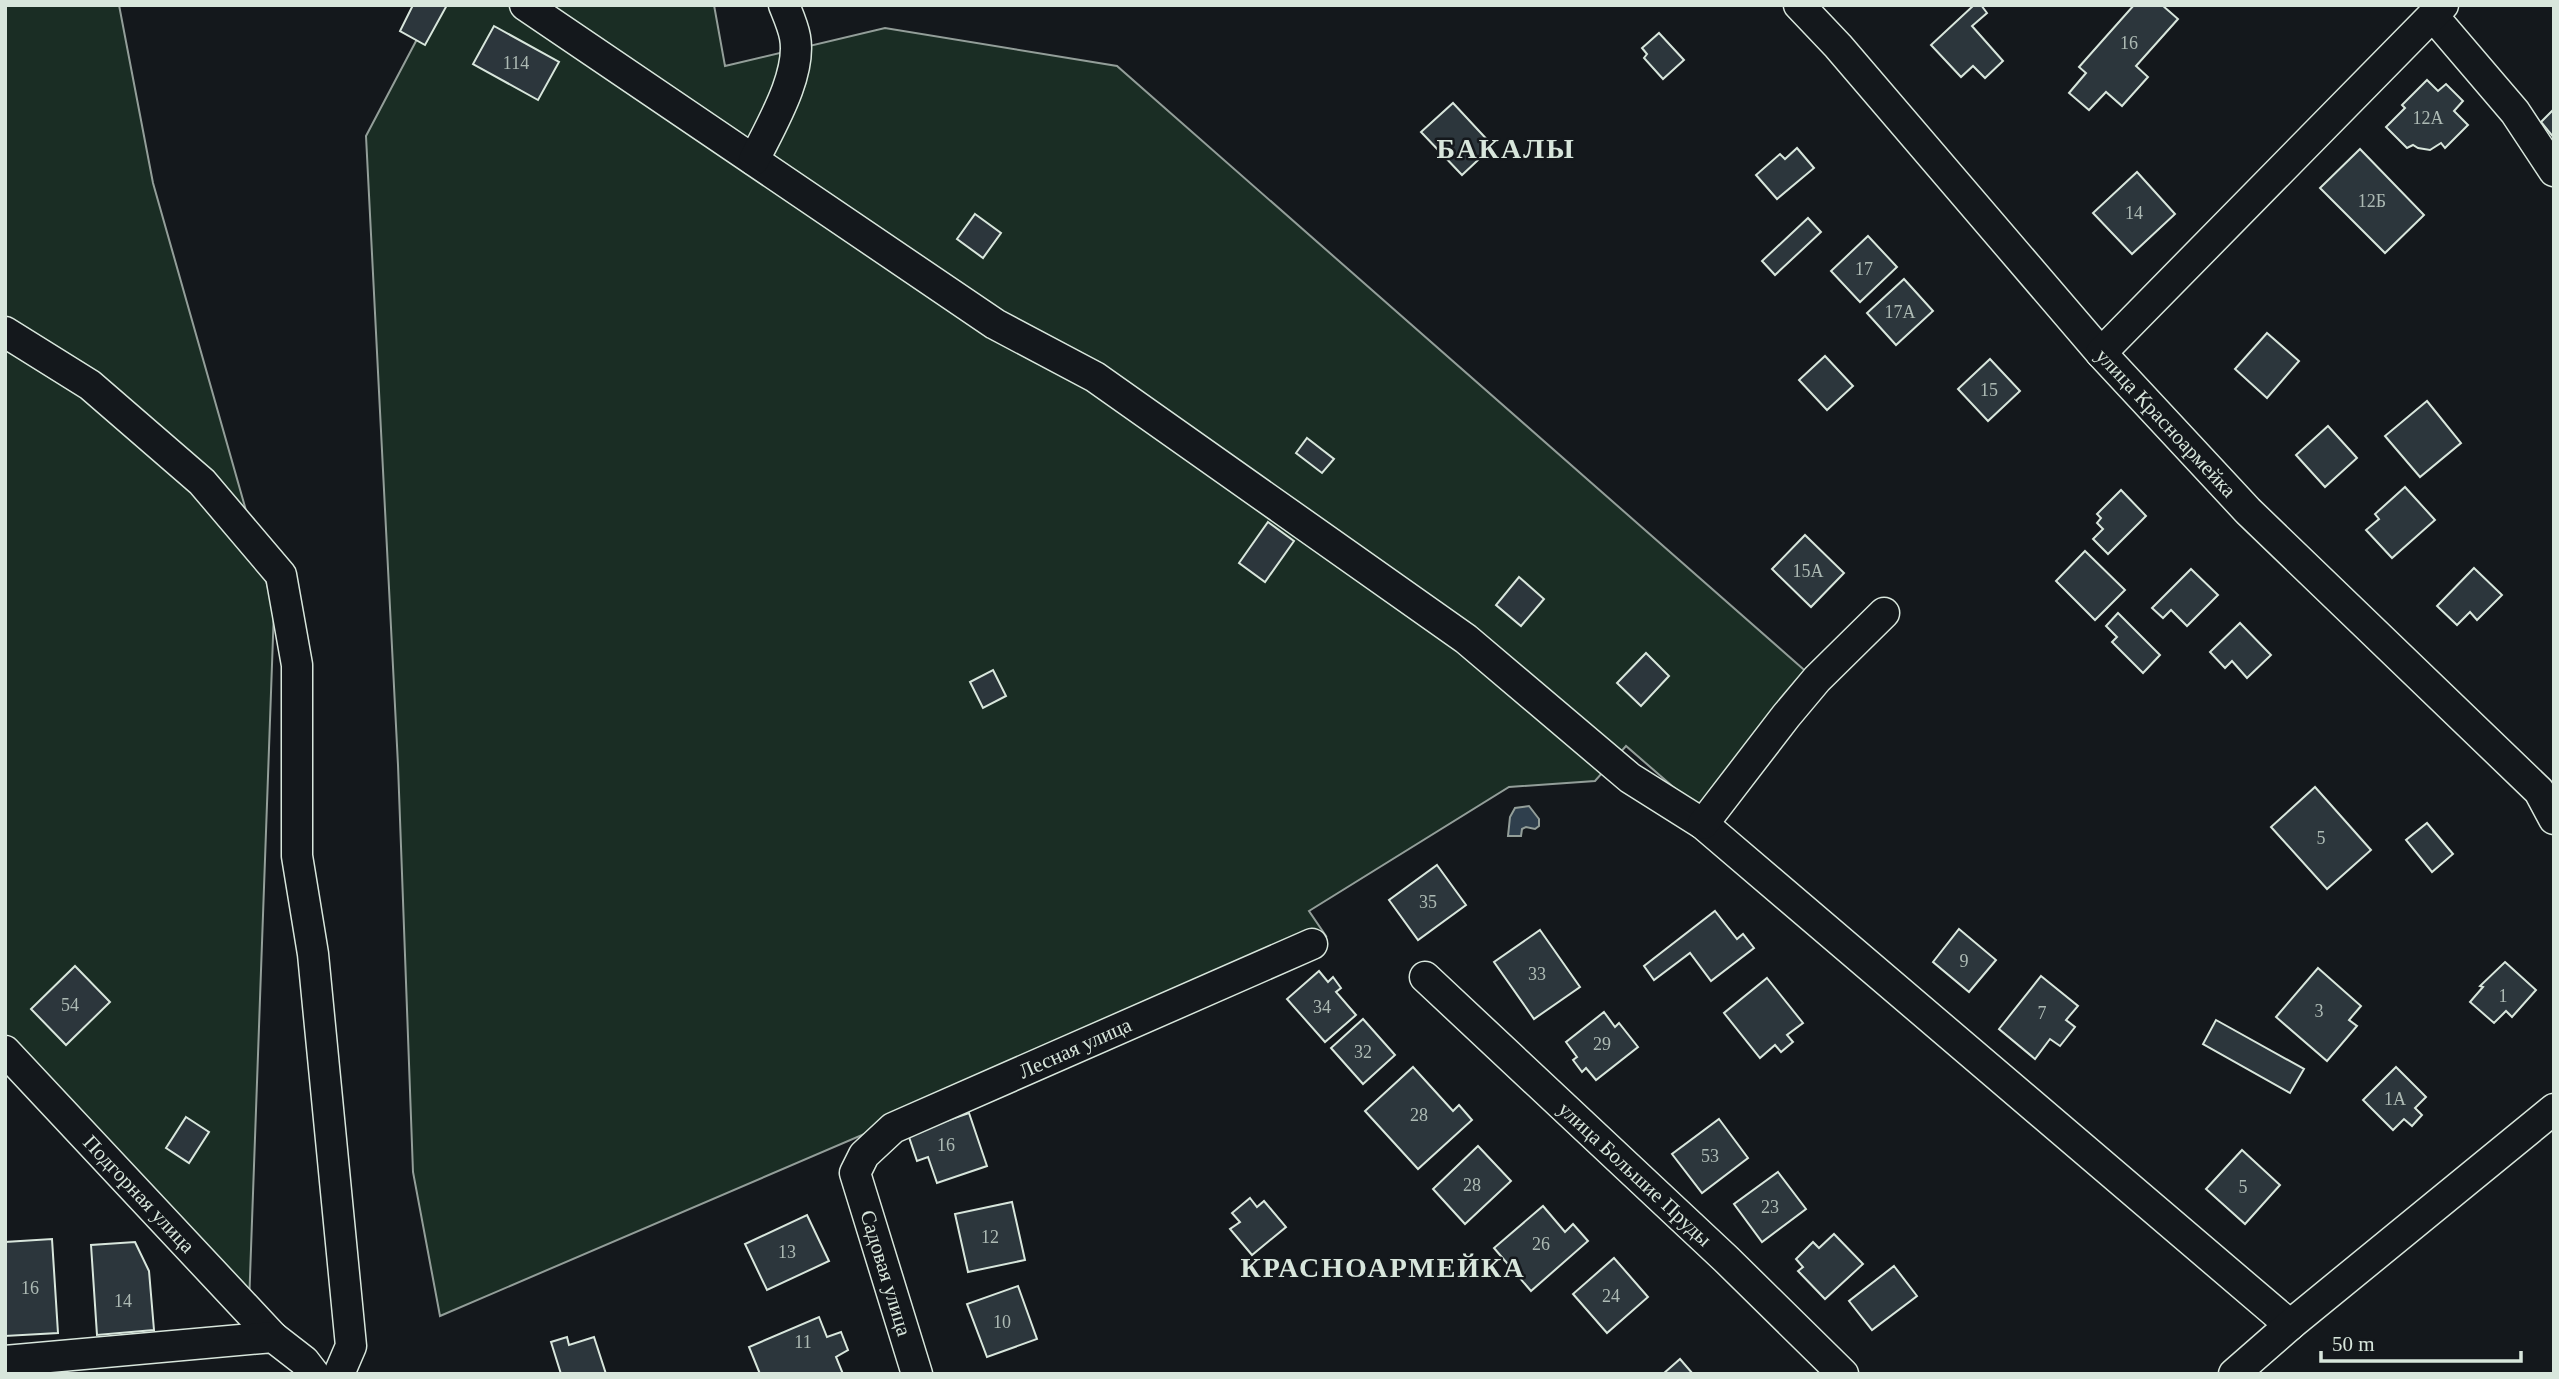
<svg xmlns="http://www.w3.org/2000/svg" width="2559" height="1379" viewBox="0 0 2559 1379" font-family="'Times New Roman',serif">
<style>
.green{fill:#1a2d24;stroke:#939e99;stroke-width:2}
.water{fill:#2f3f4d;stroke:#939e99;stroke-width:2}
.building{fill:#2c363c;stroke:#d8e6dc;stroke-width:2}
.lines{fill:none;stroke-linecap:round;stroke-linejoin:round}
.minor-casing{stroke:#d8e6dc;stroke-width:33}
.minor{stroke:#14181c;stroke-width:30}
.labels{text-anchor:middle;stroke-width:5;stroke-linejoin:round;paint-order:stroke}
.number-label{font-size:18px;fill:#adbab4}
.street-label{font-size:21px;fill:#d8e6dc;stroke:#14181c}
.district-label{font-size:28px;font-weight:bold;letter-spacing:2px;fill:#d8e6dc;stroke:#14181c}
</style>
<rect width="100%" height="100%" fill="#14181c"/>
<!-- green -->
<g class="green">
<polygon points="5,5 119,5 153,183 274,609 249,1305 5,1049"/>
<polygon points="435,5 714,5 725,66 885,28 1117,66 1810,675 1701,811 1626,746 1595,781 1509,787 1309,911 1326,936 440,1316 413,1172 398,765 366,136"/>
</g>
<!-- water -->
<polygon class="water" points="1529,806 1539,819 1539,826 1535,829 1526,827 1522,829 1521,836 1508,836 1510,817 1515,808"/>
<!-- building -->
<g class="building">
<polygon points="413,5 447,5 425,45 400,31"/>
<polygon points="1974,5 1981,5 1987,13 1972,26 2003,61 1985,78 1973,66 1961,77 1931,45"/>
<polygon points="2134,5 2162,5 2178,19 2136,66 2148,77 2122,106 2106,92 2089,110 2069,93 2086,73 2079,67"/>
<polygon points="494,26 559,62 538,100 473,64"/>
<polygon points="1659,33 1684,60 1663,79 1644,58 1647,54 1642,48"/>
<polygon points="2427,80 2438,91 2446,84 2463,101 2454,111 2468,125 2445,148 2441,143 2430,150 2418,148 2413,145 2407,148 2386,127 2405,108 2402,105"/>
<polygon points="1453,103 1493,146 1462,175 1421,132"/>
<polygon points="2554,109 2554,138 2541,122"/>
<polygon points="1797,148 1814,168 1777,199 1756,175 1780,154 1785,159"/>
<polygon points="2360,149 2424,215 2385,253 2320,188"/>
<polygon points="2137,172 2175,214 2132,254 2093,213"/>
<polygon points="975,214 1001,233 983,258 957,239"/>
<polygon points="1808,218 1821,232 1775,275 1762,261"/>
<polygon points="1868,236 1897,267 1860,302 1831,271"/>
<polygon points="1904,279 1933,311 1896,345 1867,313"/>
<polygon points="2267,333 2299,361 2267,398 2235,369"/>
<polygon points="1825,356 1853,386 1827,410 1799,380"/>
<polygon points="1990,359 2020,391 1988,421 1958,389"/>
<polygon points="2427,401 2461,443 2420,477 2385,436"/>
<polygon points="2328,426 2357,458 2325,487 2296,455"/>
<polygon points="1307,438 1334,459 1322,473 1296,453"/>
<polygon points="2405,487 2435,520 2392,558 2366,530 2379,519 2375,514"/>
<polygon points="2121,490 2146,516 2108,554 2093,539 2103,529 2097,523 2101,518 2097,514"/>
<polygon points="1268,522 1294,541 1265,582 1239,563"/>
<polygon points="1805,535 1844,573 1811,607 1772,569"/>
<polygon points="2085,551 2125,590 2095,620 2056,581"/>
<polygon points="2474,568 2502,595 2477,620 2470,612 2457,625 2437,606"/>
<polygon points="2191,569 2218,595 2187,626 2171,610 2163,618 2152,608"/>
<polygon points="1519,577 1544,599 1521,626 1496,605"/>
<polygon points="2118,613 2160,655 2143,673 2112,642 2117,637 2106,626"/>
<polygon points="2240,623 2271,655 2247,678 2232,661 2225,668 2210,652"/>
<polygon points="1646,653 1669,676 1641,706 1617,683"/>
<polygon points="993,670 1006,696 983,708 970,682"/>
<polygon points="2315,787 2371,850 2327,889 2271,827"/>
<polygon points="2427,823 2453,854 2432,872 2406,840"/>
<polygon points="1437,865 1466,905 1418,940 1389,900"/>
<polygon points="1715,911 1737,939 1743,934 1754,948 1711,981 1690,953 1654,980 1644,966"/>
<polygon points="1959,929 1996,960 1969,992 1933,962"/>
<polygon points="1540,930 1580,987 1534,1019 1494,962"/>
<polygon points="2505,962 2536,990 2512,1017 2506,1011 2494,1023 2470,1002 2483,987 2480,986"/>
<polygon points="75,966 110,1002 66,1045 31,1009"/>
<polygon points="2318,968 2361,1006 2349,1020 2357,1026 2327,1061 2276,1017"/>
<polygon points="1319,971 1328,982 1333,977 1341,988 1336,992 1356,1015 1325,1042 1287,999"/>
<polygon points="2041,976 2078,1006 2066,1020 2075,1027 2060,1046 2050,1039 2035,1059 1999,1029"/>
<polygon points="1767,978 1803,1023 1787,1035 1793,1042 1781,1052 1775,1045 1760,1058 1724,1013"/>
<polygon points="1604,1012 1615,1027 1619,1023 1638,1047 1596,1080 1586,1068 1582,1072 1573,1060 1577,1057 1566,1042"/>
<polygon points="1363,1019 1395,1055 1363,1084 1331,1048"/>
<polygon points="2216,1020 2304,1069 2290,1093 2203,1044"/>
<polygon points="1413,1067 1453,1111 1459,1105 1472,1120 1418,1169 1365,1111"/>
<polygon points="2396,1067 2426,1097 2415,1108 2422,1115 2412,1126 2404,1119 2393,1130 2363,1100"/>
<polygon points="969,1113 987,1166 937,1183 928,1157 917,1161 908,1134"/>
<polygon points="186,1117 209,1132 189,1163 166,1148"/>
<polygon points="1719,1119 1748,1158 1702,1193 1672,1154"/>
<polygon points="1478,1146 1511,1181 1465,1224 1433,1189"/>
<polygon points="2242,1150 2280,1185 2245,1224 2206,1189"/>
<polygon points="1778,1172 1806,1209 1762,1242 1734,1204"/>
<polygon points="1250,1198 1257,1207 1264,1201 1286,1227 1252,1255 1230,1229 1240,1222 1232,1213"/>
<polygon points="1012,1202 1025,1260 968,1272 955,1214"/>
<polygon points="1543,1206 1565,1232 1573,1224 1588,1241 1531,1291 1494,1248"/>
<polygon points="807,1215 829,1261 767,1290 745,1244"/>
<polygon points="1834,1234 1863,1264 1825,1299 1798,1271 1803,1267 1796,1259 1813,1242 1819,1248"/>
<polygon points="52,1239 58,1333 5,1336 5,1242"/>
<polygon points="135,1242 149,1271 154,1330 97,1335 91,1245"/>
<polygon points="1614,1258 1648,1297 1607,1333 1573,1294"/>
<polygon points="1894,1266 1917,1296 1872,1330 1849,1301"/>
<polygon points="1018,1286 1037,1339 987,1357 967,1304"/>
<polygon points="819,1317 827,1337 841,1332 848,1350 836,1357 843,1374 760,1374 749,1347"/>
<polygon points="567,1337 569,1345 594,1337 606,1374 561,1374 551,1342"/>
<polygon points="1680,1359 1693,1374 1663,1374"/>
</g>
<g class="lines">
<defs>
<g id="minor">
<polyline points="525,5 995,324 1095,377 1466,639 1630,778 1703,824 2290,1325"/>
<polyline points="1799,5 1838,46 2101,353 2248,511 2539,791 2554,819"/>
<polyline points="2433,16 2515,112 2554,171"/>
<path d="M754,160C770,127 802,75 795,37C793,26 788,15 784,5"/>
<polyline points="5,332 90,385 202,482 281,575 297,665 297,856 313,954 351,1346 339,1374"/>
<polyline points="2101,353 2443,5"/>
<polyline points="1703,824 1786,716 1817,679 1884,613"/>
<polyline points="1425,977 1726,1259 1843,1374"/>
<polyline points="5,1051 273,1337"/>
<polyline points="5,1361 273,1337 304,1361 314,1374"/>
<polyline points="917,1374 855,1173 864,1155 893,1128 1312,944"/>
<polyline points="2234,1374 2290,1325 2554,1109"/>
</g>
</defs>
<!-- minor casing -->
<use href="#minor" class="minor-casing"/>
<!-- minor -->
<use href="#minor" class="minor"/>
</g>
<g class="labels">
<!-- number labels -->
<g class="number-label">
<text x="2129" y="49">16</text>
<text x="516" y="69">114</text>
<text x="2428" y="124">12А</text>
<text x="2372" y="207">12Б</text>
<text x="2134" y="219">14</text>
<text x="1864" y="275">17</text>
<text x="1900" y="318">17А</text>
<text x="1989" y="396">15</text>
<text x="1808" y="577">15А</text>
<text x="2321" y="844">5</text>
<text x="1428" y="908">35</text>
<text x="1964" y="967">9</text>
<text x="1537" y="980">33</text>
<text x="2503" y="1002">1</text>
<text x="70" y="1011">54</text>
<text x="1322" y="1013">34</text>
<text x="2319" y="1017">3</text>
<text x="2042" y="1019">7</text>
<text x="1602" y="1050">29</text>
<text x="1363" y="1058">32</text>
<text x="2395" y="1105">1А</text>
<text x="1419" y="1121">28</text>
<text x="946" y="1151">16</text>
<text x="1710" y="1162">53</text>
<text x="1472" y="1191">28</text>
<text x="2243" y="1193">5</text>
<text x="1770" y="1213">23</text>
<text x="990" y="1243">12</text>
<text x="1541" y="1250">26</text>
<text x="787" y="1258">13</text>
<text x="30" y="1294">16</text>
<text x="1611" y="1302">24</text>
<text x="123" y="1307">14</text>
<text x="1002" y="1328">10</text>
<text x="803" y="1348">11</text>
</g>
<!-- street labels -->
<g class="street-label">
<text transform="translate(2166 423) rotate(47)" y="7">улица Красноармейка</text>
<text transform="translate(1075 1048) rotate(-24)" y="7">Лесная улица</text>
<text transform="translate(1635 1174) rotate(43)" y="7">улица Большие Пруды</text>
<text transform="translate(139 1194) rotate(47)" y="7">Подгорная улица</text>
<text transform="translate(886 1273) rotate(73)" y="7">Садовая улица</text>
</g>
<!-- district labels -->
<g class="district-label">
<text x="1506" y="158">БАКАЛЫ</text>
<text x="1383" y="1277">КРАСНОАРМЕЙКА</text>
</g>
</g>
<!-- border -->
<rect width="2559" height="1379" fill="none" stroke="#d8e6dc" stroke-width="14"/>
<!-- scale -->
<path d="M2321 1351v10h200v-10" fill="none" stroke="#d8e6dc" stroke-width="3.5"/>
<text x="2332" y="1351" font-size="21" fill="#d8e6dc" stroke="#14181c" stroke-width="5" paint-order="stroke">50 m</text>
</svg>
